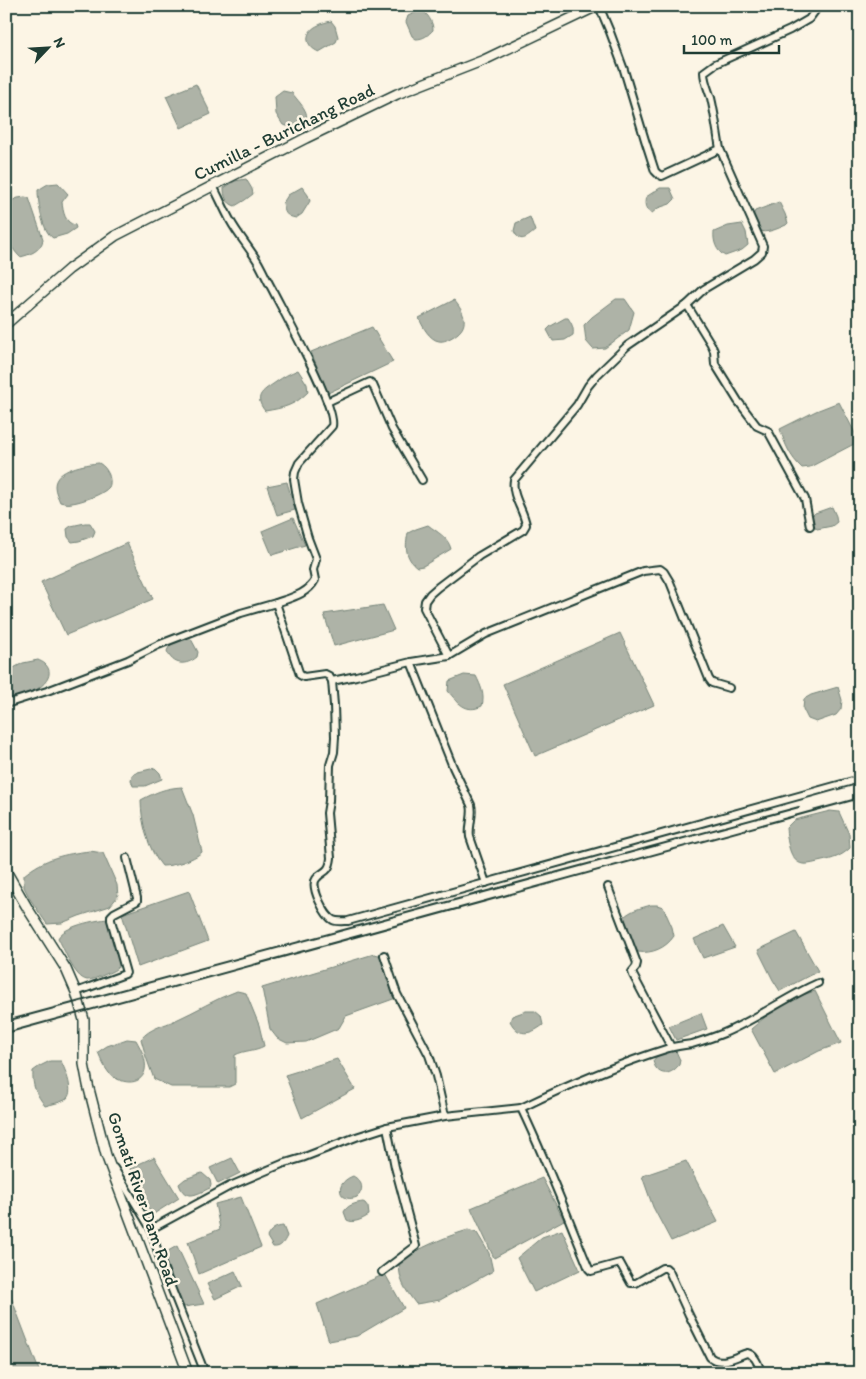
<svg xmlns="http://www.w3.org/2000/svg" width="866" height="1379" viewBox="0 0 866 1379" font-family="Itim,sans-serif">
<style>
.water{fill:#aeb3a7;stroke:#758479}
.lines{fill:none;stroke-linecap:round;stroke-linejoin:round}
.minor-casing{stroke:#1f3d34;stroke-width:10}
.secondary-casing{stroke:#1f3d34;stroke-width:12}
.minor{stroke:#fcf5e5;stroke-width:6}
.secondary{stroke:#fcf5e5;stroke-width:9}
.rail{stroke:#1f3d34;stroke-width:2}
.labels{text-anchor:middle;stroke-width:5;stroke-linejoin:round;paint-order:stroke}
.street-label{font-size:18px;fill:#1f3d34;stroke:#fcf5e5}
</style>
<rect width="100%" height="100%" fill="#fcf5e5"/>
<filter id="ink" filterUnits="userSpaceOnUse"><feTurbulence type="fractalNoise" baseFrequency=".02" numOctaves="2"/><feDisplacementMap in="SourceGraphic" scale="10" xChannelSelector="R" yChannelSelector="G"/><feConvolveMatrix kernelMatrix="1 2 1 2 8 2 1 2 1" color-interpolation-filters="sRGB"/></filter>
<g filter="url(#ink)">
<!-- water -->
<g class="water">
<path d="M421,10C428,14 433,22 433,30C428,35 424,39 416,39L412,36L406,22L408,16Z"/>
<path d="M331,21L335,26L338,37L336,42L319,52C304,46 304,31 319,25C322,23 327,22 331,21Z"/>
<polygon points="196,84 211,114 181,128 166,96"/>
<path d="M283,91L292,93C303,107 317,119 295,128L283,125L276,114L275,97Z"/>
<path d="M246,179L252,189L253,194L245,200L235,206C226,203 224,196 224,188L235,181Z"/>
<path d="M58,183L68,194L62,202C63,212 65,223 75,225L76,228L67,234L53,238C42,231 38,203 38,190L48,184Z"/>
<path d="M302,187L308,195L310,201L302,214L296,218C285,216 285,213 283,203L288,195Z"/>
<path d="M660,188H670L675,199L670,204L658,208L651,214C645,208 644,204 646,197Z"/>
<path d="M25,197L29,198L43,239C42,250 30,255 20,257C3,240 6,225 6,203L18,198Z"/>
<path d="M779,202L785,214L788,223L786,225C779,228 765,235 758,230C755,227 754,222 752,218L755,211Z"/>
<path d="M530,217L535,231C526,238 520,244 514,231L516,223Z"/>
<path d="M742,224L746,232L748,245L742,250L725,256C716,251 713,241 714,232L728,226Z"/>
<polygon points="616,299 625,299 634,312 629,330 605,348 593,349 586,341 584,325 592,317"/>
<path d="M454,300C465,313 470,326 454,336C449,339 444,342 439,341C430,340 422,326 419,318Z"/>
<path d="M565,318H568C572,324 574,328 573,335L565,340L553,341L547,330L551,326Z"/>
<polygon points="372,327 393,362 328,393 311,352"/>
<path d="M298,370L307,384L308,392C294,406 283,408 265,411C252,395 265,390 276,382C283,377 290,373 298,370Z"/>
<path d="M839,402L856,435L854,444L810,467L802,468C790,457 785,444 780,429L816,411Z"/>
<path d="M99,463C104,466 107,470 109,475C110,479 111,483 109,487C104,494 81,502 72,503C68,504 64,503 60,502C58,497 55,492 55,486C55,469 86,464 99,463Z"/>
<polygon points="287,482 295,510 277,515 267,486"/>
<polygon points="832,507 836,516 837,522 832,526 817,529 812,523 811,517 815,513"/>
<polygon points="293,518 305,545 272,555 262,531"/>
<polygon points="85,523 90,523 95,531 93,536 79,541 72,542 68,537 67,529 71,526"/>
<path d="M428,525C437,532 448,537 451,549L423,566L417,567C405,558 405,546 408,533L416,529Z"/>
<polygon points="127,543 153,599 66,635 41,582"/>
<polygon points="383,605 394,630 334,646 324,614"/>
<polygon points="620,633 654,705 535,756 503,684"/>
<path d="M191,639L198,652L197,657C186,666 173,666 167,651C171,640 181,640 191,639Z"/>
<path d="M38,660C40,661 43,662 45,664C61,679 27,700 11,696L6,686V672L23,663Z"/>
<path d="M464,675L476,676C481,686 485,695 482,706C466,714 458,703 448,691L449,681Z"/>
<polygon points="838,687 842,700 841,709 836,715 816,722 808,719 803,709 804,699 811,695"/>
<polygon points="155,768 160,773 162,779 145,786 133,786 131,780 132,775 138,772"/>
<path d="M182,787L193,815L202,852C193,860 174,866 162,866C148,850 141,821 141,800C156,792 165,788 182,787Z"/>
<path d="M830,811L839,812L849,834L850,848C842,856 833,859 822,861C817,862 808,865 803,864C789,862 787,839 786,828L794,820Z"/>
<path d="M90,851L103,853L117,885L118,896L110,906L79,916L62,923L47,924L30,899L24,887V875C45,858 64,854 90,851Z"/>
<polygon points="189,891 208,941 138,967 122,914"/>
<path d="M651,905H657L663,907L672,927L674,936C666,948 652,954 638,952C630,942 627,930 624,917C631,910 641,908 651,905Z"/>
<path d="M108,919L121,962C119,969 113,971 106,974C101,976 93,980 87,980C74,978 64,948 58,938C64,926 96,920 108,919Z"/>
<polygon points="723,926 735,947 703,958 694,939"/>
<polygon points="796,932 818,971 780,991 773,980 758,950"/>
<polygon points="374,954 379,955 383,960 396,998 346,1016 339,1028 306,1042 287,1043 277,1038 270,1029 262,988"/>
<path d="M237,991L246,993L259,1025L264,1046C255,1051 245,1050 235,1055V1084L229,1087H171L154,1079L146,1057L141,1039C150,1028 163,1026 176,1020C196,1011 215,999 237,991Z"/>
<polygon points="815,991 841,1043 819,1051 775,1074 751,1029 784,1001"/>
<path d="M526,1011H535L541,1016L543,1025C530,1035 518,1037 510,1021L512,1016Z"/>
<polygon points="701,1013 707,1029 676,1040 669,1026"/>
<path d="M127,1039L136,1040C141,1049 147,1060 145,1070C141,1088 118,1083 109,1073C104,1067 101,1059 98,1052L107,1046Z"/>
<path d="M672,1049H675L680,1060L679,1065C669,1077 657,1076 653,1061L657,1056Z"/>
<polygon points="337,1059 355,1089 302,1118 285,1075"/>
<path d="M50,1061H61C65,1070 76,1093 65,1100C59,1103 52,1104 45,1106C36,1093 32,1087 33,1071L40,1066Z"/>
<polygon points="154,1157 179,1198 152,1215 132,1179 130,1168"/>
<polygon points="232,1158 240,1173 218,1184 210,1168"/>
<polygon points="686,1161 718,1222 671,1241 653,1207 642,1176"/>
<path d="M202,1173L210,1180L211,1185L210,1188C197,1194 185,1202 179,1184L185,1179Z"/>
<path d="M353,1176C362,1181 365,1189 357,1197C340,1204 332,1184 353,1176Z"/>
<polygon points="542,1178 564,1220 494,1258 471,1208"/>
<polygon points="241,1197 261,1247 199,1274 188,1242 220,1229 215,1204"/>
<path d="M363,1202L365,1203L368,1207L369,1215C363,1219 353,1224 347,1220L344,1212C347,1205 356,1203 363,1202Z"/>
<path d="M283,1226L287,1236C284,1242 281,1248 273,1247L267,1237C271,1229 275,1227 283,1226Z"/>
<path d="M468,1230L477,1233L489,1253L493,1271L440,1300L416,1304C404,1288 399,1281 399,1261C420,1248 444,1237 468,1230Z"/>
<polygon points="562,1230 580,1270 534,1292 517,1258 542,1237"/>
<polygon points="177,1246 204,1304 184,1307 161,1255"/>
<polygon points="235,1271 242,1286 215,1299 207,1284"/>
<polygon points="385,1274 404,1308 357,1336 329,1341 317,1304"/>
<polygon points="6,1284 40,1373 6,1373"/>
</g>
<g class="lines">
<defs>
<g id="minor">
<path d="M599,6L610,32L624,70L645,140L655,171L658,174L662,176L720,149C717,132 715,115 711,98C708,89 704,81 704,72L715,64L790,30L809,19L815,11L816,6"/>
<path d="M213,186C219,197 224,209 230,220C238,235 249,247 258,262C263,271 267,280 272,289C283,311 337,407 332,426L299,463L295,472L294,479L298,503L308,538L316,559L313,570L315,580C308,594 290,598 276,603"/>
<polyline points="687,305 711,344 714,351 715,364 738,401 757,426 768,431 805,499 810,526"/>
<polyline points="327,402 370,382 373,385 392,429 422,480"/>
<path d="M449,656L424,608L425,601L430,594L438,587L479,556L523,530L526,525C524,510 511,496 514,480L577,405L588,386L597,375L627,346L687,305L704,289L754,259L762,252L763,246L720,149"/>
<path d="M411,662L453,767L471,805C474,815 468,826 470,837L486,883"/>
<polyline points="332,681 356,676 411,662 449,656 486,634 643,571 660,569 664,572 670,582 709,679 712,683 729,688"/>
<path d="M6,704L47,691L128,660L158,645L241,613L276,603L300,675L304,677L325,674L329,676L332,681L334,705L335,737L334,752L330,765L329,801L327,813L331,858C329,875 322,870 316,879C310,887 325,916 333,920C337,922 343,921 348,921L860,779"/>
<polyline points="608,887 637,963 636,967 632,972 633,975 671,1047"/>
<path d="M384,955L397,994L429,1055L436,1076L445,1116L521,1108C546,1160 567,1215 589,1269L591,1271L620,1263L631,1283H636L662,1268H666L669,1271L689,1315L710,1357C720,1366 735,1357 747,1353C756,1355 758,1365 762,1373"/>
<polyline points="76,992 125,974 126,973 111,920 111,916 114,913 137,901 137,898 127,858"/>
<path d="M521,1108C568,1085 618,1064 669,1048C676,1046 684,1045 692,1044C702,1041 714,1037 724,1033C757,1019 786,997 818,983"/>
<polyline points="114,1168 151,1229 230,1186 282,1164 302,1158 356,1137 387,1127 445,1116"/>
<polyline points="151,1229 161,1262 205,1373"/>
<polyline points="382,1272 416,1246 395,1167 387,1127"/>
</g>
<g id="secondary">
<polyline points="6,324 69,269 115,236 306,138 397,94 484,60 597,6"/>
<polyline points="6,871 28,909 66,969 76,992 84,1020 84,1064 88,1085 106,1155 188,1373"/>
</g>
</defs>
<!-- minor casing -->
<use href="#minor" class="minor-casing"/>
<!-- secondary casing -->
<use href="#secondary" class="secondary-casing"/>
<!-- minor -->
<use href="#minor" class="minor"/>
<!-- secondary -->
<use href="#secondary" class="secondary"/>
<!-- rail -->
<g class="rail">
<polyline points="6,1021 799,807"/>
<polyline points="6,1033 860,798"/>
</g>
</g>
</g>
<g class="labels">
<!-- street labels -->
<g class="street-label">
<text transform="translate(284 132) rotate(-26)" y="6">Cumilla - Burichang Road</text>
<text transform="translate(143 1199) rotate(71)" y="6">Gomati River Dam Road</text>
</g>
</g>
<!-- margin -->
<rect width="866" height="1379" fill="none" stroke="#fcf5e5" stroke-width="25"/>
<rect x="12" y="12" width="841" height="1354" fill="none" stroke="#1f3d34" stroke-width="2" filter="url(#ink)"/>
<!-- north arrow -->
<g transform="translate(48 48) rotate(65)" stroke="#fcf5e5" stroke-width="4" paint-order="stroke">
<path d="M0-4L9 19L0 12L-9 19Z" fill="#1f3d34"/>
<text y="-8" font-size="14" font-weight="bold" text-anchor="middle" fill="#1f3d34">N</text>
</g>
<!-- scale -->
<path d="M684 45v8h95v-8" fill="none" stroke="#1f3d34" stroke-width="2.5"/>
<text x="691" y="45" font-size="15" fill="#1f3d34" stroke="#fcf5e5" stroke-width="4" paint-order="stroke">100 m</text>
</svg>
